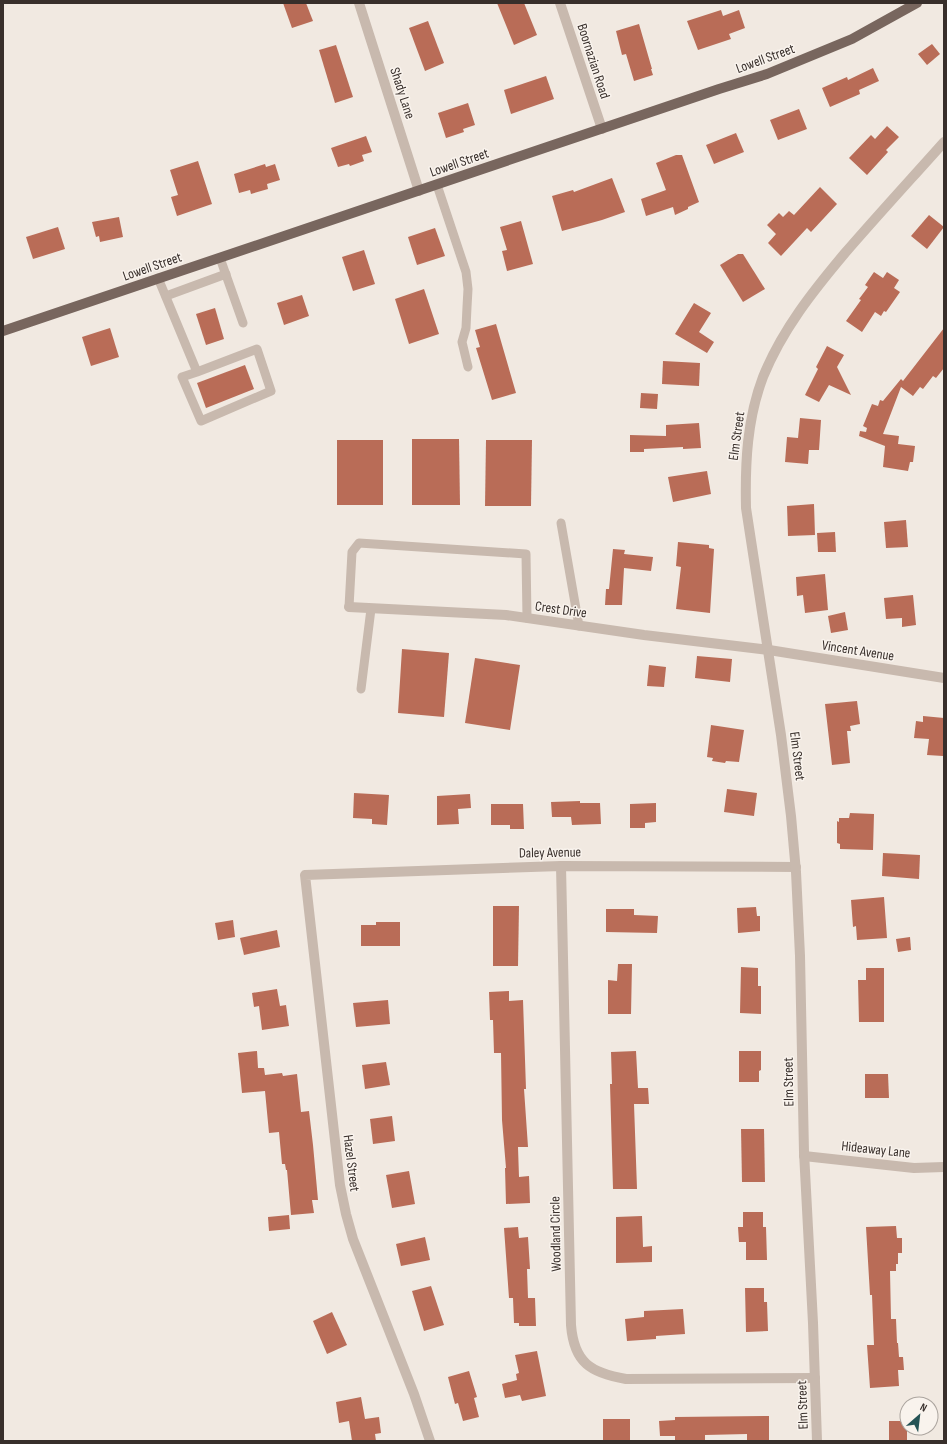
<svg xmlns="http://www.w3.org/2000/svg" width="947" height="1444" viewBox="0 0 947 1444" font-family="'Sofia Sans Condensed',sans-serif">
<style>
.building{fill:#b96c57}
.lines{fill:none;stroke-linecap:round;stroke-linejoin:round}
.service{stroke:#c8b9ae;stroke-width:9}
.minor{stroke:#c8b9ae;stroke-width:10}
.tertiary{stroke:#c8b9ae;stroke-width:10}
.primary{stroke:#78665e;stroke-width:10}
.labels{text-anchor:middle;stroke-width:3;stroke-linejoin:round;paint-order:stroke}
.street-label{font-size:14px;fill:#382f2b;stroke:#f9f3ed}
</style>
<rect width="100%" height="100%" fill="#f1e9e1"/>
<!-- building -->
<g class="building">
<polygon points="283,3 306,3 313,21 292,28"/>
<polygon points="497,3 524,3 537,35 514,45"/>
<polygon points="721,10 723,16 739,10 745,28 729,34 731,39 698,50 687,21"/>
<polygon points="428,21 444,63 425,71 409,28"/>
<polygon points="639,24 652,69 651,69 653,75 634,81 626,54 622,55 616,31"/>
<polygon points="932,44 940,54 927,65 918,54"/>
<polygon points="336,45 353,97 335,103 319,50"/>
<polygon points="873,68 879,81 859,90 860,94 830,107 822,88 847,77 848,80"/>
<polygon points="546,76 554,99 511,114 504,90"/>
<polygon points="468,103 475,125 463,129 464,132 446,138 438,113"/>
<polygon points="799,109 807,129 778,140 770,120"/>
<polygon points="887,126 899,137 886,150 888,152 867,175 849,158 871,135 875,139"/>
<polygon points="736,133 744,152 714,164 706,145"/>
<polygon points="366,136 372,152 362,155 364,161 350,166 349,164 338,167 331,148"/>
<polygon points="676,155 682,155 699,202 688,207 688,209 675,215 673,207 646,216 641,199 666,190 656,163"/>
<polygon points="198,161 212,204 177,216 171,197 178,195 170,170"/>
<polygon points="265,164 266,167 275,164 280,180 267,184 268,189 251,194 250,190 239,193 234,174"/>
<polygon points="612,178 625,212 602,220 562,231 552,196 573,190 574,192"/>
<polygon points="820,187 837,204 811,232 807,228 781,256 768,243 776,234 767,225 779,213 783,217 789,211 794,215"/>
<polygon points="929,215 944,227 927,249 911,236"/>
<polygon points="119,217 123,237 100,242 99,236 96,237 92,222"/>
<polygon points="521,221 533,264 507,271 502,251 507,250 500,227"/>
<polygon points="58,227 65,249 33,259 26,237"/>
<polygon points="435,228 445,256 417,265 408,237"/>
<polygon points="364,250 375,284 353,291 342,257"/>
<polygon points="738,254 743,254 765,289 743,302 720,265"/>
<polygon points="874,272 883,278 887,272 899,280 894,288 900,292 886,312 884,311 881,316 875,312 862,332 846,321 861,300 859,299 868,287 865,285"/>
<polygon points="424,289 439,334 409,344 395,299"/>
<polygon points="302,295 309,316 284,325 277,303"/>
<polygon points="694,303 711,313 699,332 714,342 707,353 675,334"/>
<polygon points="215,308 224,339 206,345 196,314"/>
<polygon points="496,324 516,393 492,400 476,348 480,347 475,330"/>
<polygon points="110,328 119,357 91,366 82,337"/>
<polygon points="944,328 944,368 936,378 933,376 923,389 920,387 913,396 901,387 883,434 899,436 898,444 915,446 913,462 910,462 908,471 883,467 885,446 859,436 860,431 866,432 867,428 863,426 872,404 878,406 880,400 883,401 901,379 903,381"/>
<polygon points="827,346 844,355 837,367 851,395 829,385 819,402 805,395 818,369 816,367"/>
<polygon points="663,361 700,363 699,386 662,384"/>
<polygon points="245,365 254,389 206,408 197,383"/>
<polygon points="641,393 658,394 657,409 640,408"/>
<polygon points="800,418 821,420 819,450 809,450 808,464 785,462 787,437 798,438"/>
<polygon points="699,423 701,448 683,449 683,447 644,449 644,452 630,452 630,435 666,436 666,425"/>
<polygon points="412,439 459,439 460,505 412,505"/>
<rect x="337" y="440" width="46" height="65"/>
<polygon points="486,440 532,440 531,506 485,506"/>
<polygon points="707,471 711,494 673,502 668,477"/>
<polygon points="814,504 815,535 788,536 787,506"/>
<polygon points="906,520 908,547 886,548 884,522"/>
<polygon points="835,532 836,552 818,552 817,533"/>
<polygon points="678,542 709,545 709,548 714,549 710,613 676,609 681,567 676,566"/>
<polygon points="613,549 625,550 624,554 653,557 651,571 624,568 622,605 605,605 606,589 609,589"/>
<polygon points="825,574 828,610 805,613 803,595 797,596 796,577"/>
<polygon points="913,595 916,625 902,627 902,618 886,619 884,598"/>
<polygon points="845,612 848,630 831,633 828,616"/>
<polygon points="402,649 449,653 444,717 398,713"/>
<polygon points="697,656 732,659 730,682 695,678"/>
<polygon points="475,658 520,665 510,730 465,723"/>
<polygon points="649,665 666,667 664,687 647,686"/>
<polygon points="857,701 860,724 850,726 851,731 847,731 850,763 832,765 825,704"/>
<polygon points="923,716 944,718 943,756 927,755 929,739 914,738 916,721 923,722"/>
<polygon points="711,725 744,730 739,762 726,761 725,763 712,761 713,758 707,757"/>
<polygon points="727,789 757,793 754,816 724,812"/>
<polygon points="354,793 389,795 387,825 372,824 372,819 353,818"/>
<polygon points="470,794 471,808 458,809 459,824 437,825 437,796"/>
<polygon points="580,801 580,803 600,803 601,824 572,825 571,817 552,817 551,802"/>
<polygon points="656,803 656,822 645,823 645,828 630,828 630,804"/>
<polygon points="491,804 523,804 524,829 510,829 510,825 491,825"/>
<polygon points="850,813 874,814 873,850 840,849 840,844 837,843 837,821 839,822 839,818 849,818"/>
<polygon points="883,853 920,855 919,879 882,876"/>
<polygon points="884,897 887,938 857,940 856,926 853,927 851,900"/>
<polygon points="493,906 519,906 518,966 493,966"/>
<polygon points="756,907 757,916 760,916 760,931 738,933 737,908"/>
<polygon points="606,909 634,909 634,915 658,916 657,933 606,932"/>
<polygon points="233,920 235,937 218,940 215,923"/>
<polygon points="376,922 400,922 400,946 361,946 361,925 376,925"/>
<polygon points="277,930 280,947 244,955 240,938"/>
<polygon points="910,937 911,950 898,952 896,939"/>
<polygon points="618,964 632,964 631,1014 608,1014 608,980 617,981"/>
<polygon points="741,967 758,968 758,986 761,986 761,1014 740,1013"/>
<polygon points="866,968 884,968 884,1022 859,1022 858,980 866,980"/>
<polygon points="277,989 280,1006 286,1005 289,1026 262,1030 259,1006 254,1007 252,993"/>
<polygon points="509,991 509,1001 523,1000 526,1089 524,1089 528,1147 518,1147 519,1177 529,1176 530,1203 506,1204 505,1168 506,1168 502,1120 501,1053 494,1053 493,1020 490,1020 489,992"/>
<polygon points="388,1000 390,1024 356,1027 353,1003"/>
<polygon points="257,1051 258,1068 264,1068 265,1075 282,1073 283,1076 297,1074 301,1112 309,1111 313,1145 318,1200 312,1200 314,1213 291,1215 287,1170 286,1170 285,1164 282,1164 279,1132 269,1133 265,1091 242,1093 238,1053"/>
<polygon points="636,1051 638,1088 648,1088 649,1104 634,1104 637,1189 613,1189 610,1084 612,1084 611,1052"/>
<polygon points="739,1051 761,1051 761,1070 759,1071 759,1082 739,1082"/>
<polygon points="386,1062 390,1085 365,1089 362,1065"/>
<polygon points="865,1074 888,1074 889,1098 865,1098"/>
<polygon points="392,1116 395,1141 373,1144 370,1119"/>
<polygon points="741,1129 764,1129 765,1182 742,1182"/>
<polygon points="409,1171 415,1204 392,1208 386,1175"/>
<polygon points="743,1212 763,1212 763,1227 766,1227 767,1260 746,1260 746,1242 739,1242 738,1227 743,1227"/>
<polygon points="289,1215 290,1229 269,1231 268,1217"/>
<polygon points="642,1216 643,1247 652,1246 652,1262 616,1263 616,1217"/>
<polygon points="896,1226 897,1238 902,1238 902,1253 898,1253 898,1264 896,1264 896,1271 890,1271 891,1319 896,1319 897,1343 898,1343 899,1357 903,1357 904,1370 898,1370 899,1386 870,1388 867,1345 874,1345 872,1295 870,1295 866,1227"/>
<polygon points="518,1227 519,1238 528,1237 530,1269 527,1269 528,1298 535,1298 536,1326 519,1326 519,1323 514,1323 513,1298 509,1298 504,1228"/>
<polygon points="425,1237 430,1260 401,1266 396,1244"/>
<polygon points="431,1286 444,1325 424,1331 412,1291"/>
<polygon points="745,1288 764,1288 764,1302 767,1302 768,1331 746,1332"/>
<polygon points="683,1309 685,1334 656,1336 656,1339 627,1341 625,1319 644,1317 644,1311"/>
<polygon points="332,1312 347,1345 327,1354 313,1321"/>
<polygon points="537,1351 546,1396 522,1401 520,1395 505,1398 502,1384 517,1380 516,1374 519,1373 515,1355"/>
<polygon points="469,1371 477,1397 474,1398 479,1417 463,1421 458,1403 455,1404 448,1377"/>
<polygon points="361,1397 365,1419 379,1417 381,1433 375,1434 376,1441 352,1441 349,1421 339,1423 336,1402"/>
<polygon points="769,1416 769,1441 747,1441 747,1434 705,1435 705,1441 675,1441 675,1436 660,1436 659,1421 675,1420 675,1417"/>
<rect x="603" y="1419" width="27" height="22"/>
<rect x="889" y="1421" width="18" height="20"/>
</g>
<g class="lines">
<!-- service -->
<g class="service">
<polyline points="437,185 466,272 468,289 467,307 466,328 462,342 468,367"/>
<polyline points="220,258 243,323"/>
<polyline points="158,278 197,372 257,349 271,391 201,421 182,377 197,372"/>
<polyline points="166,296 226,274"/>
<polyline points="561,523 579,626"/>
<polyline points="349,607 352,552 359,543 526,554 527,618"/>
<polyline points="361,689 371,609"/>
</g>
<!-- minor -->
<g class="minor">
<polyline points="359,3 419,191"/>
<polyline points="560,3 602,129"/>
<polyline points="349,607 506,615 644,635 769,650 944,678"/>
<path d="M561,866L571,1325C574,1363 591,1373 626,1379L815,1378"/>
<polyline points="804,1156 914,1168 944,1167"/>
<polyline points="430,1441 414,1394 353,1239 346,1214 340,1185 305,875 561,866 796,867"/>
</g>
<!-- tertiary -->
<path class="tertiary" d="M817,1441L813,1323L804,1152L800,956L796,872L791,816L781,735L746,508C745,463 747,419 763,377C782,330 813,291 845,253C877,216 911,179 944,142"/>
<!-- primary -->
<polyline class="primary" points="3,331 719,89 767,74 852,39 917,3"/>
</g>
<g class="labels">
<!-- street labels -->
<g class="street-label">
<text transform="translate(765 58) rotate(-20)" y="5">Lowell Street</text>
<text transform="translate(594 61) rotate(72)" y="5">Boornazian Road</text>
<text transform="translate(403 93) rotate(72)" y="5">Shady Lane</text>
<text transform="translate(459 162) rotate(-19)" y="5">Lowell Street</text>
<text transform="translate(152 266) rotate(-19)" y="5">Lowell Street</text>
<text transform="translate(736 436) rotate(-82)" y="5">Elm Street</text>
<text transform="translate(561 609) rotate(8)" y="5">Crest Drive</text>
<text transform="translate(858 650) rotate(9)" y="5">Vincent Avenue</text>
<text transform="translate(798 756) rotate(83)" y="5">Elm Street</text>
<text transform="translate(550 852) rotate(-1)" y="5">Daley Avenue</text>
<text transform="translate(788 1082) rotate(-91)" y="5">Elm Street</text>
<text transform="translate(876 1149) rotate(6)" y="5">Hideaway Lane</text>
<text transform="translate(352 1163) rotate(83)" y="5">Hazel Street</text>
<text transform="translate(555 1234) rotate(-91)" y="5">Woodland Circle</text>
<text transform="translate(802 1405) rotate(-92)" y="5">Elm Street</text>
</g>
</g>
<!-- border -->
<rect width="947" height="1444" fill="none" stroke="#382f2b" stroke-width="8"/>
<!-- north arrow -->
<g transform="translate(919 1416) rotate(28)"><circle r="19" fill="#f9f3ed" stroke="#aca59f"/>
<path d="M0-3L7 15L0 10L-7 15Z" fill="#255355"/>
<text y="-6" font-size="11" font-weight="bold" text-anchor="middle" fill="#382f2b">N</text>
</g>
</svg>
